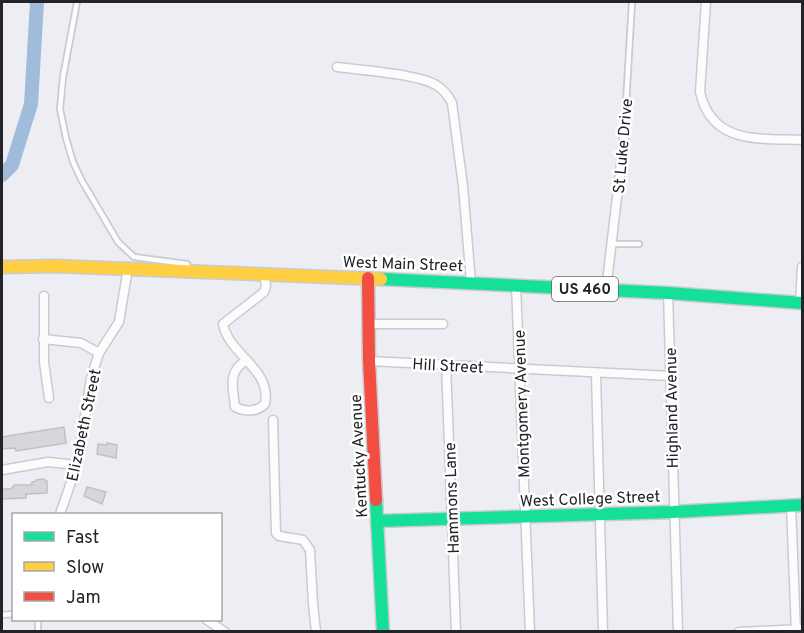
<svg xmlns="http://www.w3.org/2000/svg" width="804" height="633" viewBox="0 0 804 633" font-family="Overpass,sans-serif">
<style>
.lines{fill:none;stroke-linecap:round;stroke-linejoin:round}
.river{stroke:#a0bcda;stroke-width:14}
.building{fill:#d6d7da;stroke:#c1c1c5;stroke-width:1.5}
.lane-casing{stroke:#cbcbcf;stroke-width:8}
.street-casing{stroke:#cbcbcf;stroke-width:11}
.fast-casing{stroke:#cbcbcf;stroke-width:15}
.slow-casing{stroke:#cbcbcf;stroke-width:15}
.jam-casing{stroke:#cbcbcf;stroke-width:15}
.lane{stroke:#fcfcfd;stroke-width:4.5}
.street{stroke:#fcfcfd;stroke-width:8}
.fast{stroke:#16e098;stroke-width:12}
.slow{stroke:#ffcf43;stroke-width:12}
.jam{stroke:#f24e42;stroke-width:12}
.labels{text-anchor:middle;stroke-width:5;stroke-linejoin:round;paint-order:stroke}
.shield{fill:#fff;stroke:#666668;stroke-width:1.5}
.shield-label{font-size:15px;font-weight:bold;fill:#242428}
.street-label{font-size:16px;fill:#242428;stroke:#fff}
</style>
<rect width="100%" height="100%" fill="#edeef3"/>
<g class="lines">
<!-- river -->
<polyline class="river" points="2,175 12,165 31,104 37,2"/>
</g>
<!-- building -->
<g class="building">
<polygon points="64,427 66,443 16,451 15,448 2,449 2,437"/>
<polygon points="107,443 117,445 116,458 97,454 98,444 107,445"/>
<polygon points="43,479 47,481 47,493 26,494 26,498 2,499 2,489 11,489 14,485 32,485 32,482 36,481 36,480"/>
<polygon points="87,487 106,492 102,504 84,496"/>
</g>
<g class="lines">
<defs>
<g id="lane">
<polyline points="77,2 63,77 60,109 66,138 73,162 82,181 118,242 134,257 187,264 188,266"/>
<polyline points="624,138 632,2"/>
<polyline points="613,244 639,244"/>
<polyline points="2,615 14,614"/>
<polyline points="38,620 38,632"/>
</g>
<g id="street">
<path d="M706,2L700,92C712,145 759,138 802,140"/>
<path d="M337,67C360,70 418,74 436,85C443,89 448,95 452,103L463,186L471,283"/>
<polyline points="516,285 530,632"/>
<polyline points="606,290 624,138"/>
<polyline points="668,293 678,632"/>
<polyline points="44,296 44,362 49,398"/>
<polyline points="800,303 802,267"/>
<polyline points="368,324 443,324"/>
<polyline points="43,339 81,343 99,353"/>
<path d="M247,360C227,371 233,387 235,407C245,412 257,412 265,404C272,369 229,355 223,324L264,292L266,286L264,275"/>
<polyline points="369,361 671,376"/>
<polyline points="446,364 456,632"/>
<polyline points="596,374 603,632"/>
<polyline points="273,420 276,533 279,536 303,540 310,550 313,604 316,632"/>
<polyline points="2,470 48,462 77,465"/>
<polyline points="791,505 796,632"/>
<polyline points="60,514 77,465 91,378 99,353 119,322 128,268"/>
<polyline points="207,620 225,632"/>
<polyline points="739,632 802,629"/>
</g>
<g id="fast">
<polyline points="381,279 668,293 802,303"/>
<polyline points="376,500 383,632"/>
<polyline points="377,521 673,512 802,505"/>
</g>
<polyline id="slow" points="2,267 55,266 381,279"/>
<polyline id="jam" points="368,278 369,361 376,500"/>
</defs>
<!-- lane casing -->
<use href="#lane" class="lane-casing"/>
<!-- street casing -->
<use href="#street" class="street-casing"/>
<!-- fast casing -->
<use href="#fast" class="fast-casing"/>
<!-- slow casing -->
<use href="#slow" class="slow-casing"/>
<!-- jam casing -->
<use href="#jam" class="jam-casing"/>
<!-- lane -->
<use href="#lane" class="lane"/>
<!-- street -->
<use href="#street" class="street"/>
<!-- fast -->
<use href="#fast" class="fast"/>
<!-- slow -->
<use href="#slow" class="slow"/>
<!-- jam -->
<use href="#jam" class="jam"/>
</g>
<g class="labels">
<!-- shield labels -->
<rect class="shield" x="552" y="277" width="66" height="24" rx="4.5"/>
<g class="shield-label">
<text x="585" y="294">US 460</text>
</g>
<!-- street labels -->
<g class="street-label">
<text transform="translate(622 146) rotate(-85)" y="6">St Luke Drive</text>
<text transform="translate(403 263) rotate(2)" y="6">West Main Street</text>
<text transform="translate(448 365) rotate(3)" y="6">Hill Street</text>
<text transform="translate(521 404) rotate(-92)" y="6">Montgomery Avenue</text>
<text transform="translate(671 408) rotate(-91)" y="6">Highland Avenue</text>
<text transform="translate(83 425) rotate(-78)" y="6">Elizabeth Street</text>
<text transform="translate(358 456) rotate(-93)" y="6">Kentucky Avenue</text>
<text transform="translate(451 498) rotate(-92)" y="6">Hammons Lane</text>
<text transform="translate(590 498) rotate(-2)" y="6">West College Street</text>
</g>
</g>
<!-- border -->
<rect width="804" height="633" fill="none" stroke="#242428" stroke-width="6"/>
<!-- legend -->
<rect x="12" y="513" width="210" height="108" fill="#ffffff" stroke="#a7a7a9" stroke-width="1.5"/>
<rect x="24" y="532" width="30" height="9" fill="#16e098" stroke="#a7a7a9" stroke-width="1.5"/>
<text x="66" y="543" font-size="18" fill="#242428">Fast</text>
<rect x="24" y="562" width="30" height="9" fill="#ffcf43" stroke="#a7a7a9" stroke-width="1.5"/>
<text x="66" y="573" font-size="18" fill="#242428">Slow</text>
<rect x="24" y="592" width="30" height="9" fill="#f24e42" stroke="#a7a7a9" stroke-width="1.5"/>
<text x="66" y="603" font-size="18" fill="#242428">Jam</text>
</svg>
